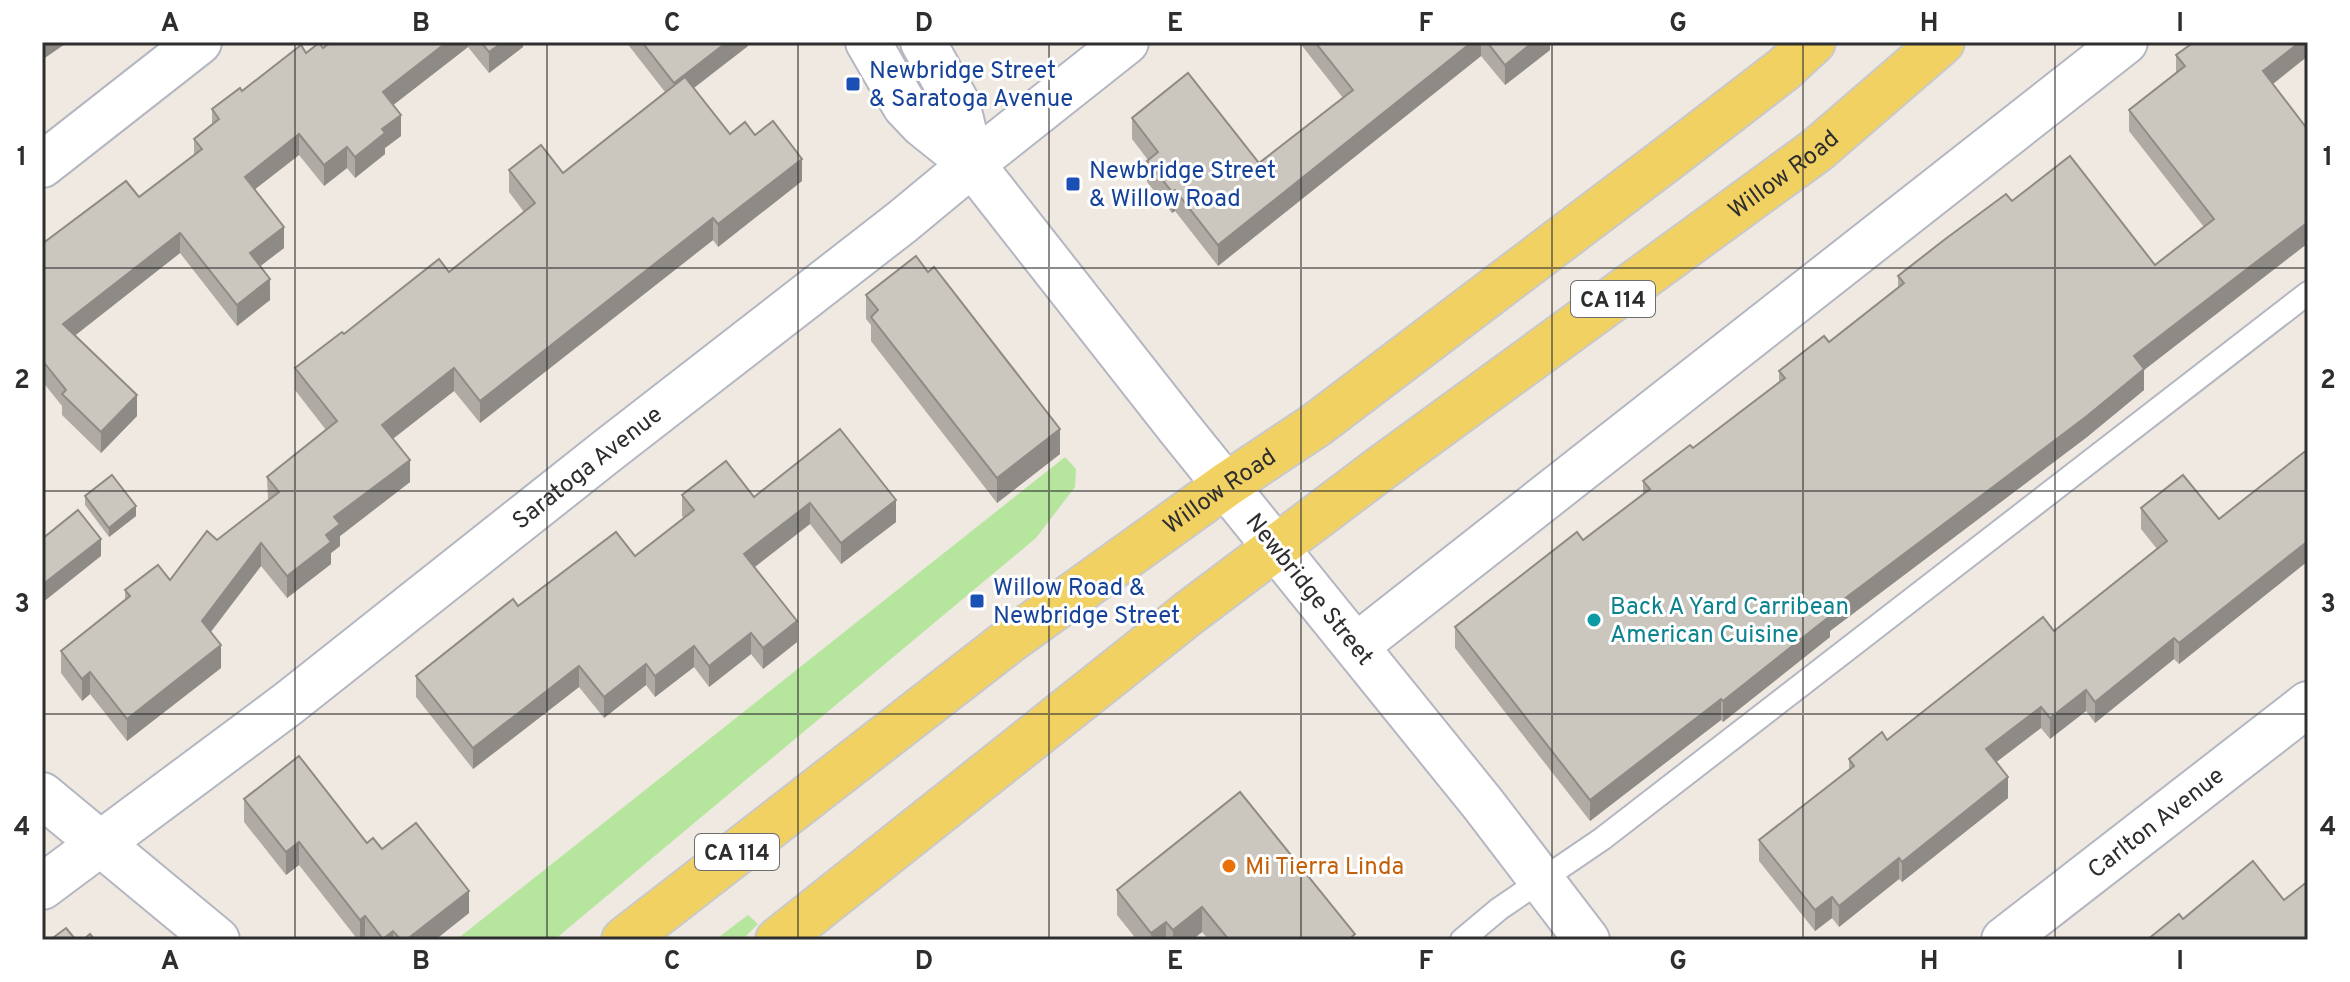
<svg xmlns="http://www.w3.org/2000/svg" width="2350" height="982" viewBox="0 0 2350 982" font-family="Overpass,sans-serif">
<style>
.green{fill:#b6e59e}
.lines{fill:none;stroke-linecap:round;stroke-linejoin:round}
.service-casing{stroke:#b4b7c1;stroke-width:26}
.minor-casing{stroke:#b4b7c1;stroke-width:48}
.tertiary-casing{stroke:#b4b7c1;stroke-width:48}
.secondary-casing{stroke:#b4b7c1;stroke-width:48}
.primary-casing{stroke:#c9c9c9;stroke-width:48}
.service{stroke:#fff;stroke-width:22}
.minor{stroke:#fff;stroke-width:44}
.tertiary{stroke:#fff;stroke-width:44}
.secondary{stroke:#fff;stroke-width:44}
.primary{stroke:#f2d163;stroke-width:44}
.wall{fill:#afaba4}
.shaded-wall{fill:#8e8b86}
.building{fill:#cbc7bf;stroke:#8e8b86;stroke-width:2}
.grid{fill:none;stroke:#2e2e2e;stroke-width:2;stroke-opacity:0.55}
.transit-dot{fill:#1a4fb4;stroke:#fff;stroke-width:3}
.culture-dot{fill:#0f9aa8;stroke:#fff;stroke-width:3}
.food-dot{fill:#e8710a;stroke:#fff;stroke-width:3}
.labels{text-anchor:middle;stroke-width:6;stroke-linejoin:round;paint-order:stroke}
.shield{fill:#fff;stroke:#6d6d6d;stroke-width:2}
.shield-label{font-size:22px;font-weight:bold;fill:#2e2e2e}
.transit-label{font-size:24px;fill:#164399;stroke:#fff;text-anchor:start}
.street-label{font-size:24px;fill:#2e2e2e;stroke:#fff}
.culture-label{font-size:24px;fill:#0d838f;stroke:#fff;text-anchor:start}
.food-label{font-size:24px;fill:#c56008;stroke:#fff;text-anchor:start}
.neatline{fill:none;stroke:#2e2e2e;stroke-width:3}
.grid-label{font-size:26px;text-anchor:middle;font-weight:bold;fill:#2e2e2e}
</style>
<rect width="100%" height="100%" fill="#efe9e1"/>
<!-- green -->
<g class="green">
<polygon points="1065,457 1076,469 1075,487 1036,538 554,940 456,940"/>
<polygon points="748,915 758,924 742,940 715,940"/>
</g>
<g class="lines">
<defs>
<polyline id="service" points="1462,940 1499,909 1602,839 2308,293"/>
<g id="minor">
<polyline points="42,165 199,42"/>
<polyline points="1276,548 1483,804 1587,940"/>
<polyline points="1356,646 2125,42"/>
<polyline points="42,795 217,940"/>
<path id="s1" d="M42,887L289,703L607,451L902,222L972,164"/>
<path id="s2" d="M2004,940L2308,704"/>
</g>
<polyline id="tertiary" points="972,164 1126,42"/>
<g id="secondary">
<polyline points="868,42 905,106 922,124 972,164 1180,429 1276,548"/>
<polyline points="923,42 957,103 972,164"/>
</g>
<g id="primary">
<path id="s3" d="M624,940L1009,641L1226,485L1316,425L1675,153L1784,69L1813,42"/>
<path id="s4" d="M778,940L1189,613L1384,466L1817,150L1942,42"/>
</g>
</defs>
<!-- service casing -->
<use href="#service" class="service-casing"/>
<!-- minor casing -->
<use href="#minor" class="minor-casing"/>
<!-- tertiary casing -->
<use href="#tertiary" class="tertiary-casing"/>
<!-- secondary casing -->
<use href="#secondary" class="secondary-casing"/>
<!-- primary casing -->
<use href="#primary" class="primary-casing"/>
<!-- service -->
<use href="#service" class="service"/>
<!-- minor -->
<use href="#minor" class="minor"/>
<!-- tertiary -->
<use href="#tertiary" class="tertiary"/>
<!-- secondary -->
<use href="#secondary" class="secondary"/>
<!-- primary -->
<use href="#primary" class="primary"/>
</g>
<!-- wall -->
<g class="wall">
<polygon points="331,42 523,42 523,47 489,73 468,47 393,105 401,136 385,148 385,154 355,178 347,168 324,186 299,155 255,189 284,248 260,266 270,300 237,326 180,253 75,335 137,416 101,453 62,415 62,406 42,381 42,244 139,197 194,155 194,139 212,125 212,109 306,53 323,48"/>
<polygon points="626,42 748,42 748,46 694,88 730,134 755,135 802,181 718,247 713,240 480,423 454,391 393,439 410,482 340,536 340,546 331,553 331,564 287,598 261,566 211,632 221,668 127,741 90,694 82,701 61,673 61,651 125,600 125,590 170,580 217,540 268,500 267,477 326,430 295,390 295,368 344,334 449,272 524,212 509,192 509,170 563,173 665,92"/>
<polygon points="1299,42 1550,42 1550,50 1505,85 1481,56 1218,266 1175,211 1172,213 1147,182 1147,161 1148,160 1132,139 1132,118 1259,163 1343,98"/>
<polygon points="2176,55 2273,84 2308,130 2308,243 2144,370 2144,390 2087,437 1830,631 1830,637 1723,722 1721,720 1590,821 1455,648 1455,627 1583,540 1643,494 1643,481 1693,448 1779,383 1779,371 1829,342 1898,288 1898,276 2012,201 2155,265 2204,227 2129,131 2129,110 2176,73"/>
<polygon points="866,295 1060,454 997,503 871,341 871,325 866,319"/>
<polygon points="840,429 896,522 841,564 810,524 755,567 797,642 763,669 751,654 709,687 694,667 655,697 646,685 604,718 579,687 473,769 416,697 416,676 518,606 635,556 684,518 682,516 682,495 754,497"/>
<polygon points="2308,449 2308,561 2179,664 2174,659 2095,723 2086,711 2050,739 2041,728 1996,762 2008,798 1902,882 1899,879 1839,927 1832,918 1815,931 1759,861 1759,840 1849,770 1849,759 1887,740 2054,631 2157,549 2141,529 2141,508 2219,519"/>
<polygon points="85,496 136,516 109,537 85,505"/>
<polygon points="1240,792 1355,940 1209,940 1202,932 1192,940 1137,940 1117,915 1117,890"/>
<polygon points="244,799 367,843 382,849 469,913 435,940 366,940 365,939 358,940 299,865 286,875 244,822"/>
</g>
<!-- shaded-wall -->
<g class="shaded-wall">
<polygon points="42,42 68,42 42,60"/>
<polygon points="447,42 468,42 468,47 383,113 383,92"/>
<polygon points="503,42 523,42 523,47 489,73 489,52"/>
<polygon points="727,42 748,42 748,46 674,103 674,83"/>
<polygon points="1472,42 1481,42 1481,56 1218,266 1218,245"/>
<polygon points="1533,42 1550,42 1550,50 1505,85 1505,65"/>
<polygon points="2300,42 2308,42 2308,56 2263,92 2263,71"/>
<polygon points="401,115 401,136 385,148 385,154 355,178 355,157 382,129"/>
<polygon points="299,134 299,155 245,197 245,177"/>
<polygon points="347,147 347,168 324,186 324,165"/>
<polygon points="802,159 802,181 718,247 718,224"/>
<polygon points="1175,190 1175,211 1172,213 1172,192"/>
<polygon points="713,218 713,240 480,423 480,401"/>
<polygon points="2308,222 2308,243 2144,370 2144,390 2087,437 1830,631 1830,637 1723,722 1723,701 1827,612 2134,356"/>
<polygon points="284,227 284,248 250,274 250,253"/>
<polygon points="180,233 180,253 63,345 63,324"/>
<polygon points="270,279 270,300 237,326 237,305"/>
<polygon points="454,368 454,391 382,447 382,425"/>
<polygon points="137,395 137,416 101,453 101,432"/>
<polygon points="1060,429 1060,454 997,503 997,478"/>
<polygon points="410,460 410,482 340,536 340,546 331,553 331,564 287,598 287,576 334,517"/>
<polygon points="896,500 896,522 841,564 841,543"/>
<polygon points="810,503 810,524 744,575 744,554"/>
<polygon points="136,506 136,516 109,537 109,528"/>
<polygon points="101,539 101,556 42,603 42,585"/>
<polygon points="2308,541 2308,561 2179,664 2179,643"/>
<polygon points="261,543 261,566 202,643 202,621"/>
<polygon points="797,621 797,642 763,669 763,648"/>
<polygon points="751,633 751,654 709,687 709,666"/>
<polygon points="2174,638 2174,659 2095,723 2095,702"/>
<polygon points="221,645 221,668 127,741 127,719"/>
<polygon points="694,646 694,667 655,697 655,676"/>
<polygon points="646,664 646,685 604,718 604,697"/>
<polygon points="579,666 579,687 473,769 473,748"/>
<polygon points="90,672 90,694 82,701 82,679"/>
<polygon points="2086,690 2086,711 2050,739 2050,718"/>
<polygon points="1721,699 1721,720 1590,821 1590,800"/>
<polygon points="2041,707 2041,728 1986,770 1986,749"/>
<polygon points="2008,777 2008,798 1902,882 1902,862"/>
<polygon points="299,842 299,865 286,875 286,852"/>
<polygon points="1899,858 1899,879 1839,927 1839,906"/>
<polygon points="469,891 469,913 435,940 406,940"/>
<polygon points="1832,897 1832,918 1815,931 1815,910"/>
<polygon points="1202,907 1202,932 1192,940 1173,940 1173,930"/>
<polygon points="365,916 365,939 360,940 360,920"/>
<polygon points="1166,922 1166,940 1151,940 1151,933"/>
<polygon points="393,931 393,940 383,940"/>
</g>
<!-- building -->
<g class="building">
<polygon points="331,42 447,42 383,92 401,115 382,129 385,133 355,157 347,147 324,165 299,134 245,177 284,227 250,253 270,279 237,305 180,233 63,324 137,395 101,432 62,394 66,390 42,360 42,244 126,181 139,197 202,149 194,139 219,119 212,109 240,88 242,91 301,45 306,53 319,43 323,48"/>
<polygon points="481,42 503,42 489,52"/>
<polygon points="642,42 727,42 674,83"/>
<polygon points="1315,42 1472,42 1218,245 1175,190 1172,192 1147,161 1158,152 1132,118 1188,73 1259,163 1353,90"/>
<polygon points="1487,42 1533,42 1505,65"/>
<polygon points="2194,42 2300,42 2263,71 2308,130 2308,222 2134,356 2144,369 2087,416 1827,612 1830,616 1723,701 1721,699 1590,800 1455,627 1577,532 1583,540 1650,489 1643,481 1690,445 1693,448 1785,378 1779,371 1824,336 1829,342 1904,283 1898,276 1944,240 2006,194 2012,201 2070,156 2155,265 2214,219 2129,110 2185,66 2176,55"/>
<polygon points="685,77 730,134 745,122 755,135 773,121 802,159 718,224 713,218 480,401 454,368 382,425 410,460 334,517 340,524 326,535 331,542 287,576 261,543 202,621 221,645 127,719 90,672 82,679 61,651 130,596 125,590 158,565 170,580 207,531 217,540 279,492 267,477 337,421 295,368 342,332 344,334 439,259 449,272 535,203 509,170 541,145 563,173"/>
<polygon points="916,256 928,272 934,267 1060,429 997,478 871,317 878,310 866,295"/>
<polygon points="840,429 896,500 841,543 810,503 744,554 797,621 763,648 751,633 709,666 694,646 655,676 646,664 604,697 579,666 473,748 416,676 513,599 518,606 616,532 635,556 694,510 682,495 726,461 754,497"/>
<polygon points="2308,449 2308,541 2179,643 2174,638 2095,702 2086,690 2050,718 2041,707 1986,749 2008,777 1902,862 1899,858 1839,906 1832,897 1815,910 1759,840 1854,766 1849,759 1882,732 1887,740 2043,617 2054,631 2167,541 2141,508 2183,475 2219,519"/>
<polygon points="112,475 136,506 109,528 85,496"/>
<polygon points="78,510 101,539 42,585 42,539"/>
<polygon points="299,756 367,843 373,838 382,849 416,823 469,891 406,940 401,940 393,931 383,939 365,916 360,920 299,842 286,852 244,799"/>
<polygon points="1240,792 1355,934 1348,940 1229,940 1202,907 1173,930 1166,922 1151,933 1117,890"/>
<polygon points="2253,861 2284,900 2308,881 2308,940 2147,940 2179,914 2183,919"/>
<polygon points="66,928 76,940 50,940"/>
<polygon points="90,934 95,940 83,940"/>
</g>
<!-- grid -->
<path class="grid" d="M295,42V940M547,42V940M798,42V940M1049,42V940M1301,42V940M1552,42V940M1803,42V940M2055,42V940M42,268H2308M42,491H2308M42,714H2308"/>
<!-- markers -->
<g class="transit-dot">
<rect x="845" y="76" width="16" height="16" rx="4"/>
<rect x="1065" y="176" width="16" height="16" rx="4"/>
<rect x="969" y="593" width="16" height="16" rx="4"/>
</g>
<circle class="culture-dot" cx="1594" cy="620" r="8"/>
<circle class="food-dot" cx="1229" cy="866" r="8"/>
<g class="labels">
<!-- shield labels -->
<g class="shield">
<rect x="1571" y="281" width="84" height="36" rx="6"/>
<rect x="695" y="834" width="84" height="36" rx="6"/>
</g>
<g class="shield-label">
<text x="1613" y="307">CA 114</text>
<text x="737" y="860">CA 114</text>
</g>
<!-- transit labels -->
<g class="transit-label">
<text x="869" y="78">Newbridge Street<tspan x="869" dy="28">&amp; Saratoga Avenue</tspan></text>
<text x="1089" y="178">Newbridge Street<tspan x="1089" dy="28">&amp; Willow Road</tspan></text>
<text x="993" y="595">Willow Road &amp;<tspan x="993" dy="28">Newbridge Street</tspan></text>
</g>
<!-- street labels -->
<g class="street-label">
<text dy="8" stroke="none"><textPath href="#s4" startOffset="1264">Willow Road</textPath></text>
<text dy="8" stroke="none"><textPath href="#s1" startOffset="688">Saratoga Avenue</textPath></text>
<text dy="8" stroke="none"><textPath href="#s3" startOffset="746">Willow Road</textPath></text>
<text transform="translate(1310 589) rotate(51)" y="8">Newbridge Street</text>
<text dy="8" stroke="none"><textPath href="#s2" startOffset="192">Carlton Avenue</textPath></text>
</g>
<!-- culture labels -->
<g class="culture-label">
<text x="1610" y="614">Back A Yard Carribean<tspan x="1610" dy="28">American Cuisine</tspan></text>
</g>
<!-- food labels -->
<g class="food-label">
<text x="1245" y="874">Mi Tierra Linda</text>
</g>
</g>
<!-- border -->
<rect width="2350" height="982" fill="none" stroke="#ffffff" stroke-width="88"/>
<rect x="44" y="44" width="2262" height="894" class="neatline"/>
<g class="grid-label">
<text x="170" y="31">A</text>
<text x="421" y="31">B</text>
<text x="672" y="31">C</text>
<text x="924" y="31">D</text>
<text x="1175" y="31">E</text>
<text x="1426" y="31">F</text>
<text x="1678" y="31">G</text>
<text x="1929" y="31">H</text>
<text x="2180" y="31">I</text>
<text x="22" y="165">1</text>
<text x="2328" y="165">1</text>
<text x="22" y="388">2</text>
<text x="2328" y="388">2</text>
<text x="22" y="612">3</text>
<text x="2328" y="612">3</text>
<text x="22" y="835">4</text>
<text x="2328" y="835">4</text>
<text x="170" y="969">A</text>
<text x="421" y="969">B</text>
<text x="672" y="969">C</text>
<text x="924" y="969">D</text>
<text x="1175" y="969">E</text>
<text x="1426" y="969">F</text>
<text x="1678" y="969">G</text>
<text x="1929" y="969">H</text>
<text x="2180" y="969">I</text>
</g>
</svg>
